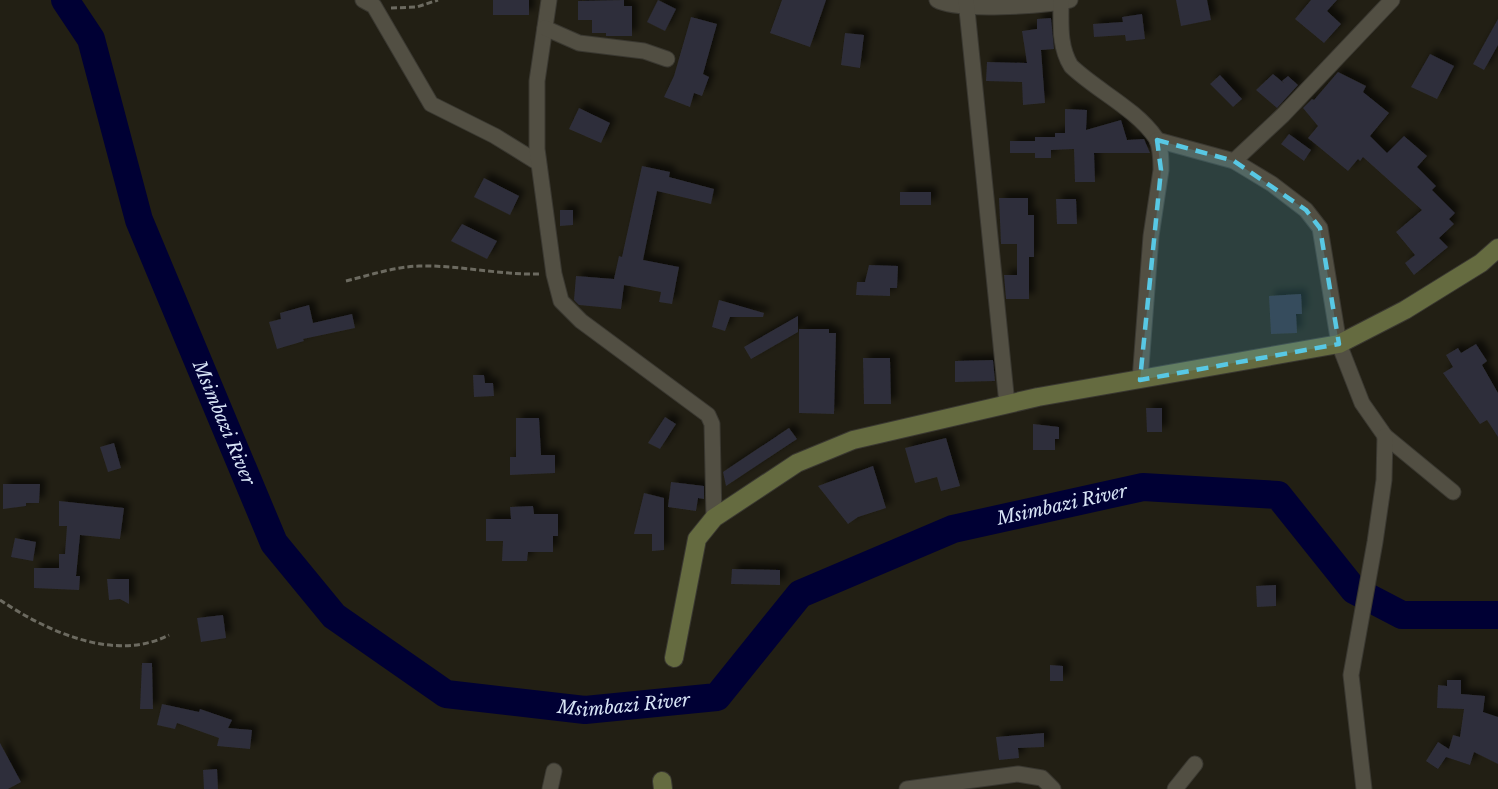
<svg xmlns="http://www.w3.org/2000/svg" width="1498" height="789" viewBox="0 0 1498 789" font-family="'Libre Baskerville',serif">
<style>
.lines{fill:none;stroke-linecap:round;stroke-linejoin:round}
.river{stroke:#000034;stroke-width:28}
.building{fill:#2f2f3a;filter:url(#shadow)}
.street-casing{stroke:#3a3831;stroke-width:17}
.secondary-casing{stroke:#3a3831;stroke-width:20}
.path{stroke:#6c6a60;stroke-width:3;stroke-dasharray:6 3;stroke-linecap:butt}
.street{stroke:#524f43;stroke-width:15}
.secondary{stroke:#656b40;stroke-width:18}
.marked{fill:#58c8e4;fill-opacity:0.2;stroke:#58c8e4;stroke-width:4.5;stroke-dasharray:12 8;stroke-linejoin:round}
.labels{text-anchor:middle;stroke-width:6;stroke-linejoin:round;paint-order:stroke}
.water-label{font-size:18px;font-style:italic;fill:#d7e3f5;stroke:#18160b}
</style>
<defs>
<filter id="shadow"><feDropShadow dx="5.5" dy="-5.5" stdDeviation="3" flood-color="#0009"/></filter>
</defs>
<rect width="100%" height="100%" fill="#221f14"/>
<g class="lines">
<!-- river -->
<path class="river" id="s1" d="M65,0L91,39L139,220L274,543L334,616L446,694L585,710L717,697L800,594L953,529L1143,487L1278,495L1354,590L1402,615H1498"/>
</g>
<!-- building -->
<g class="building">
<rect x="493" y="0" width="36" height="15"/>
<polygon points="624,0 624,6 632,6 632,36 606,36 606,33 592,33 592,20 578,20 578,1"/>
<polygon points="658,0 676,9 665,31 647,22"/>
<polygon points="782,0 826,0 810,47 770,33"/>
<polygon points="1176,0 1207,0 1211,20 1181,26"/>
<polygon points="1311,0 1337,0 1327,11 1341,24 1324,43 1295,19"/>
<polygon points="1142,14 1145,39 1126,41 1125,35 1094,37 1093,24 1123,22 1122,17"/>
<polygon points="691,17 717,24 703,74 709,77 702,96 694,93 690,107 664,97 674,76"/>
<polygon points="1051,18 1054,49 1041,50 1045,103 1023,105 1022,82 986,81 987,62 1027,63 1022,31 1037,29 1037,19"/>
<polygon points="1498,19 1498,45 1484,70 1473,64"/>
<polygon points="845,33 864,35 860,68 841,65"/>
<polygon points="1430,54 1454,66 1437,99 1411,87"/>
<polygon points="1338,72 1366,86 1363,92 1389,113 1370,136 1387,153 1404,136 1427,156 1417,167 1436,186 1432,190 1455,213 1449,219 1454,224 1439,238 1448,247 1414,275 1405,263 1415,255 1396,232 1422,210 1363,157 1360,161 1358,159 1348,171 1308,138 1318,126 1303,108 1312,99 1314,100"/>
<polygon points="1273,74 1285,84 1282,81 1288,76 1298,85 1277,108 1256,90"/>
<polygon points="1220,75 1242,99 1233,107 1210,84"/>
<polygon points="579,108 610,123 601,143 569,129"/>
<polygon points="1065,109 1087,110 1086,130 1121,120 1127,140 1144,139 1150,153 1094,153 1095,182 1075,182 1074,149 1051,150 1051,158 1035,158 1035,153 1010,153 1010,141 1035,141 1035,137 1055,137 1055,133 1065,133"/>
<polygon points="1289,134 1311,150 1304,161 1281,144"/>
<polygon points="642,166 670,172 669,177 714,189 711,204 657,191 643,260 679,267 672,304 659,302 661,292 624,285 621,309 579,305 574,300 576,276 614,279 619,256 622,257"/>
<polygon points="484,178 519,196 510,215 474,197"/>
<rect x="900" y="192" width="31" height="13"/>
<polygon points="999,198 1028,198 1028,215 1034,215 1034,257 1029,257 1029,299 1006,299 1004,275 1017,275 1017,244 1001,244"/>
<polygon points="1056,199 1076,199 1077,224 1057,224"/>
<polygon points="560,210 573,210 573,225 560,226"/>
<polygon points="462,224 497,241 487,259 451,241"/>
<polygon points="869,265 898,266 897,288 890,288 890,296 856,295 857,282 865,282"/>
<polygon points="1301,294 1302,314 1296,314 1297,333 1271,334 1269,296"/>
<polygon points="719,300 764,313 763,317 730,317 725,331 712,327"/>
<polygon points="309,305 313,323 352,314 355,328 303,339 304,341 277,349 269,322 281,319 280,313"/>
<polygon points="798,316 798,332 751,359 744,347"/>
<polygon points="799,329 829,329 829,333 836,333 834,414 799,413"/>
<polygon points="1476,344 1487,361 1482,365 1498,393 1498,437 1487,420 1480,424 1443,373 1453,367 1446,355 1458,348 1461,353"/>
<polygon points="863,358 890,358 891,404 864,404"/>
<polygon points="993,360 995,381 955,382 955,361"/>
<polygon points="473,375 484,375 485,383 493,383 494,396 474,397"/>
<polygon points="1146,408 1162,408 1162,432 1147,432"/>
<polygon points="665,417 676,424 660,449 648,443"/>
<polygon points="516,418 539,418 541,455 555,455 555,473 510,475 510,457 516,457"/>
<polygon points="1033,424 1059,427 1059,439 1055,439 1055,450 1033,450"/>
<polygon points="789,428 797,439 726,486 723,472"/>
<polygon points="946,438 960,486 941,491 937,477 915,483 905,448"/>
<polygon points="114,443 121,468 108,472 100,447"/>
<polygon points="873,466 886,508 858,517 848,524 818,486"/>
<polygon points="671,482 704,486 704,499 698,498 696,511 668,507"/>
<polygon points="3,484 40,484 39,503 26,503 26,506 3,509"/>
<polygon points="644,493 664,498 664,550 652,551 652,534 634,534"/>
<polygon points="59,501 124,508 120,539 80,535 76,576 80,576 79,590 34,588 34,568 59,568 59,554 65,554 67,526 59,526"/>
<polygon points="533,506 534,514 558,514 558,536 553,536 553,552 528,552 527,561 502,561 503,541 486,541 486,519 511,519 510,507"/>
<polygon points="15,538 36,542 33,561 11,557"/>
<polygon points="732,569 780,570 780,585 731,584"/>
<polygon points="107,579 129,579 129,604 120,599 109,600"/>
<polygon points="1276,585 1276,606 1257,607 1256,586"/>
<polygon points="223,615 226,638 201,642 197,618"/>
<polygon points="142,663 152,663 153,709 140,709"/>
<polygon points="1050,665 1063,666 1063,681 1050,681"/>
<polygon points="1447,680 1461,680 1461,694 1485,696 1483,712 1498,717 1498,764 1474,752 1470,765 1446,757 1438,769 1426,761 1438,742 1449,749 1453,735 1460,737 1464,709 1437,708 1438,685 1447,686"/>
<polygon points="162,704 199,712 200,709 232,720 228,728 252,730 250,749 217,746 219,738 177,723 175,729 157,725"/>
<polygon points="1044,733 1044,747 1018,748 1019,758 999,760 996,737"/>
<polygon points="0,743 21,782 8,789 0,789"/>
<polygon points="217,769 218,789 204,789 203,770"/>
</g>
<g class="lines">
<defs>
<g id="street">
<polyline points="363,0 374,6 431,104 495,136 537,162"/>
<polyline points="549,0 537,81 537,149 554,274 561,301 581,321 708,415 712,424 714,518"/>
<path d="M937,0C956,12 1046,6 1070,0"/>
<polyline points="966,0 1007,404"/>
<path d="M1061,2C1061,25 1059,46 1071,66C1097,91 1135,108 1156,138C1161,147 1161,159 1161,170L1151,236L1140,380"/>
<polyline points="545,28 579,43 644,51 667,59"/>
<polyline points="1157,140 1234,161 1272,184 1306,210 1320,228 1339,344 1362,403 1385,436 1453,492"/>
<polyline points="1234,161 1283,115 1392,0"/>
<polyline points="550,789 554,771"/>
<polyline points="907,789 1018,774 1042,778 1053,789"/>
<polyline points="1175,789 1195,764"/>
<polyline points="1364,789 1351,675 1375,542 1384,480 1385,436"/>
</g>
<g id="secondary">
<polyline points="674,658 697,539 714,518 797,463 853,440 1038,397 1339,344 1405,310 1481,263 1498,248"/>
<polyline points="662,781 663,789"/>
</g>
</defs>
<!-- street casing -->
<use href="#street" class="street-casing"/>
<!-- secondary casing -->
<use href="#secondary" class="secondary-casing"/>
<!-- path -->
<g class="path">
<polyline points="391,8 417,7 438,0"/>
<path d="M346,281C370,275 394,267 419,266C459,265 499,275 540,274"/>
<path d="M0,600C46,631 115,663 169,635"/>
</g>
<!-- street -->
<use href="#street" class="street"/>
<!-- secondary -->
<use href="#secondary" class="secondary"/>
</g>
<!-- marked area -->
<path class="marked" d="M1157,140L1234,161L1306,210L1320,228L1339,344L1140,380L1161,170Z"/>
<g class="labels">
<!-- water labels -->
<g class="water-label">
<text dy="6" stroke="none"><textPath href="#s1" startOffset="454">Msimbazi River</textPath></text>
<text dy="6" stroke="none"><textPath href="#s1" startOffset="1498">Msimbazi River</textPath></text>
<text dy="6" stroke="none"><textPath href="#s1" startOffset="994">Msimbazi River</textPath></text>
</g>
</g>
</svg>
